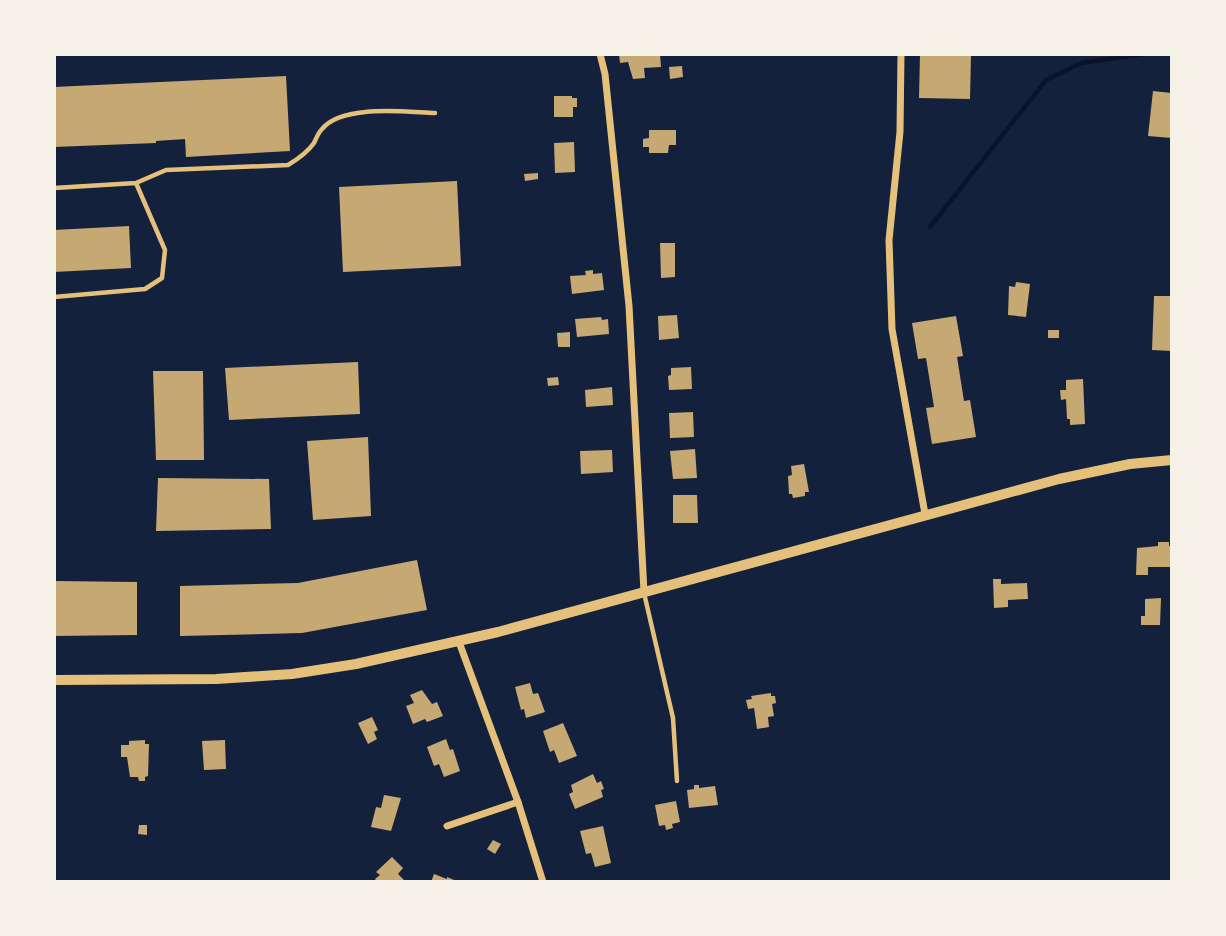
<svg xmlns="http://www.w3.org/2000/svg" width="1226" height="936" viewBox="0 0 1226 936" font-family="Jost,sans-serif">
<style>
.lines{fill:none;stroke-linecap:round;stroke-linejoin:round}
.stream{stroke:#0b132b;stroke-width:4.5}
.building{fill:#c6a872}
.service{stroke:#e5c07b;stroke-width:4.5}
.minor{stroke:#e5c07b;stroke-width:7}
.tertiary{stroke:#e5c07b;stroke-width:10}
</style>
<rect width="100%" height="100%" fill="#14213d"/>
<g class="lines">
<!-- stream -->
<polyline class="stream" points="930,227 1046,80 1081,63 1144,54"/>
</g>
<!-- building -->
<g class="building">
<polygon points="619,54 660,54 661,67 644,68 645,78 633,79 628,62 620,63"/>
<polygon points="920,54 971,54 970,99 919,98"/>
<polygon points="682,66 683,77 670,79 669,67"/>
<polygon points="286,76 290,151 186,157 185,139 156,141 156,143 54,147 54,87"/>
<polygon points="1153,91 1172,93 1172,138 1148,136"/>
<polygon points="554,96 572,96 572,98 577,98 577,107 573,107 573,117 554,117"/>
<polygon points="649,130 676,130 676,145 669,145 668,153 649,153 649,147 643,147 643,139 649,138"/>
<polygon points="574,142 575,172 555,173 554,143"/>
<polygon points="538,173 538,179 525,181 524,174"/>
<polygon points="457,181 461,266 343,272 339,187"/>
<polygon points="129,226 131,268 54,272 54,230"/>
<polygon points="660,243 675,243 675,277 661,278"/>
<polygon points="593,270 593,274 602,273 604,290 572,294 570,276 586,275 585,271"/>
<polygon points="1016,282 1030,284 1026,317 1008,315 1009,286 1015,287"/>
<polygon points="1154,296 1172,296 1172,351 1152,350"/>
<polygon points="677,315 679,338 659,340 658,316"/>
<polygon points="956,316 963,356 957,357 964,401 970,400 976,437 932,444 926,408 934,407 926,358 918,359 912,323"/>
<polygon points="601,317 602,320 608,319 609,334 577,337 575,319"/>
<rect x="1048" y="330" width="11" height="8"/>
<polygon points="570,332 570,347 558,347 557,333"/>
<polygon points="358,362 360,414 229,420 225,368"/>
<polygon points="691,367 692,389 669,390 668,376 671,375 671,368"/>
<polygon points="153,371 203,371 204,460 156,460"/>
<polygon points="558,377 559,385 548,386 547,378"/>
<polygon points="1083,379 1085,424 1070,425 1070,419 1067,419 1066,399 1061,400 1060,390 1066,390 1066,380"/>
<polygon points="612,387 613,405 586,407 585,390"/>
<polygon points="693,412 694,437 670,438 669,413"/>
<polygon points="368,437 371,516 313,520 307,441"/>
<polygon points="695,449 697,478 673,479 670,451"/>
<polygon points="612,450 613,472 581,474 580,451"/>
<polygon points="804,464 809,492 805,492 805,496 793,498 792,494 789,494 788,476 792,475 791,466"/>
<polygon points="158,478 269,479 271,529 156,531"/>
<polygon points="673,495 697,495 698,523 673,523"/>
<polygon points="1158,542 1169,542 1169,546 1172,546 1172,567 1148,567 1148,575 1136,575 1137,548 1158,546"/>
<polygon points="417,560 427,610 302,633 180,636 180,586 298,583"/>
<polygon points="993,579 1001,579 1001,584 1027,583 1028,599 1008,600 1008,607 994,608"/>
<polygon points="54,581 137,582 137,635 54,636"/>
<polygon points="1161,598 1160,625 1141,625 1141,616 1145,616 1145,599"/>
<polygon points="530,683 533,694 538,693 545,712 526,718 524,709 521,710 515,687"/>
<polygon points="422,690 432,704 437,702 443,716 427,722 425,719 413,724 406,706 414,703 410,695"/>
<polygon points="771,693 771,696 775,696 776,703 772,704 774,716 768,717 769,727 757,729 754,708 748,709 746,700 752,699 751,696"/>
<polygon points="372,717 378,730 374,732 377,739 368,744 358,723"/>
<polygon points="563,723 577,756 559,763 554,750 550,752 543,731"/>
<polygon points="446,739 450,750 453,749 460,771 444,777 439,764 434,766 427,747"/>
<polygon points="145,740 145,744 149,744 148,776 145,777 145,781 139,781 138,777 130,777 127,757 121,757 121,745 129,745 129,741"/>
<polygon points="225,740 226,769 204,770 202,741"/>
<polygon points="593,774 597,783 601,781 604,789 601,790 603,797 575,809 569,794 573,792 571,785"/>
<polygon points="694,785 699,785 699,788 715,786 718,805 689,808 687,790 694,789"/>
<polygon points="384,795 401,798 391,831 371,827 376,807 381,808"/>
<polygon points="676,801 680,822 672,824 673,828 666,830 665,825 659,826 655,805"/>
<polygon points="139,825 147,825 147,835 138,834"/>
<polygon points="603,826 611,863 595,867 591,853 586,854 580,831"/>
<polygon points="493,840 501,844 495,854 487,849"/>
<polygon points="392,857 403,868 398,874 406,882 377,882 375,879 380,875 376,872"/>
<polygon points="434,874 447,879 447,877 459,882 431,882"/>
</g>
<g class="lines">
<!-- service -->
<g class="service">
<path d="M54,188L136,183L166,170L288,165C298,159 307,153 314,143C316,139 318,133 322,129C342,104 405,112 435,113"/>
<polyline points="54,297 145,289 162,278 165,250 136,183"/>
<polyline points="644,593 673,718 677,781"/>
</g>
<!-- minor -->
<g class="minor">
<polyline points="600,54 605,74 629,306 644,592"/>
<polyline points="901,54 900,132 889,240 892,329 925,514"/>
<polyline points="459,642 518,802 543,882"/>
<polyline points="447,826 518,802"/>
</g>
<!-- tertiary -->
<polyline class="tertiary" points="54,680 216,679 292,674 356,664 498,632 1059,479 1130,464 1172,460"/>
</g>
<!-- border -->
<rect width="1226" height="936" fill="none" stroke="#f6f1e7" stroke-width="112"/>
</svg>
